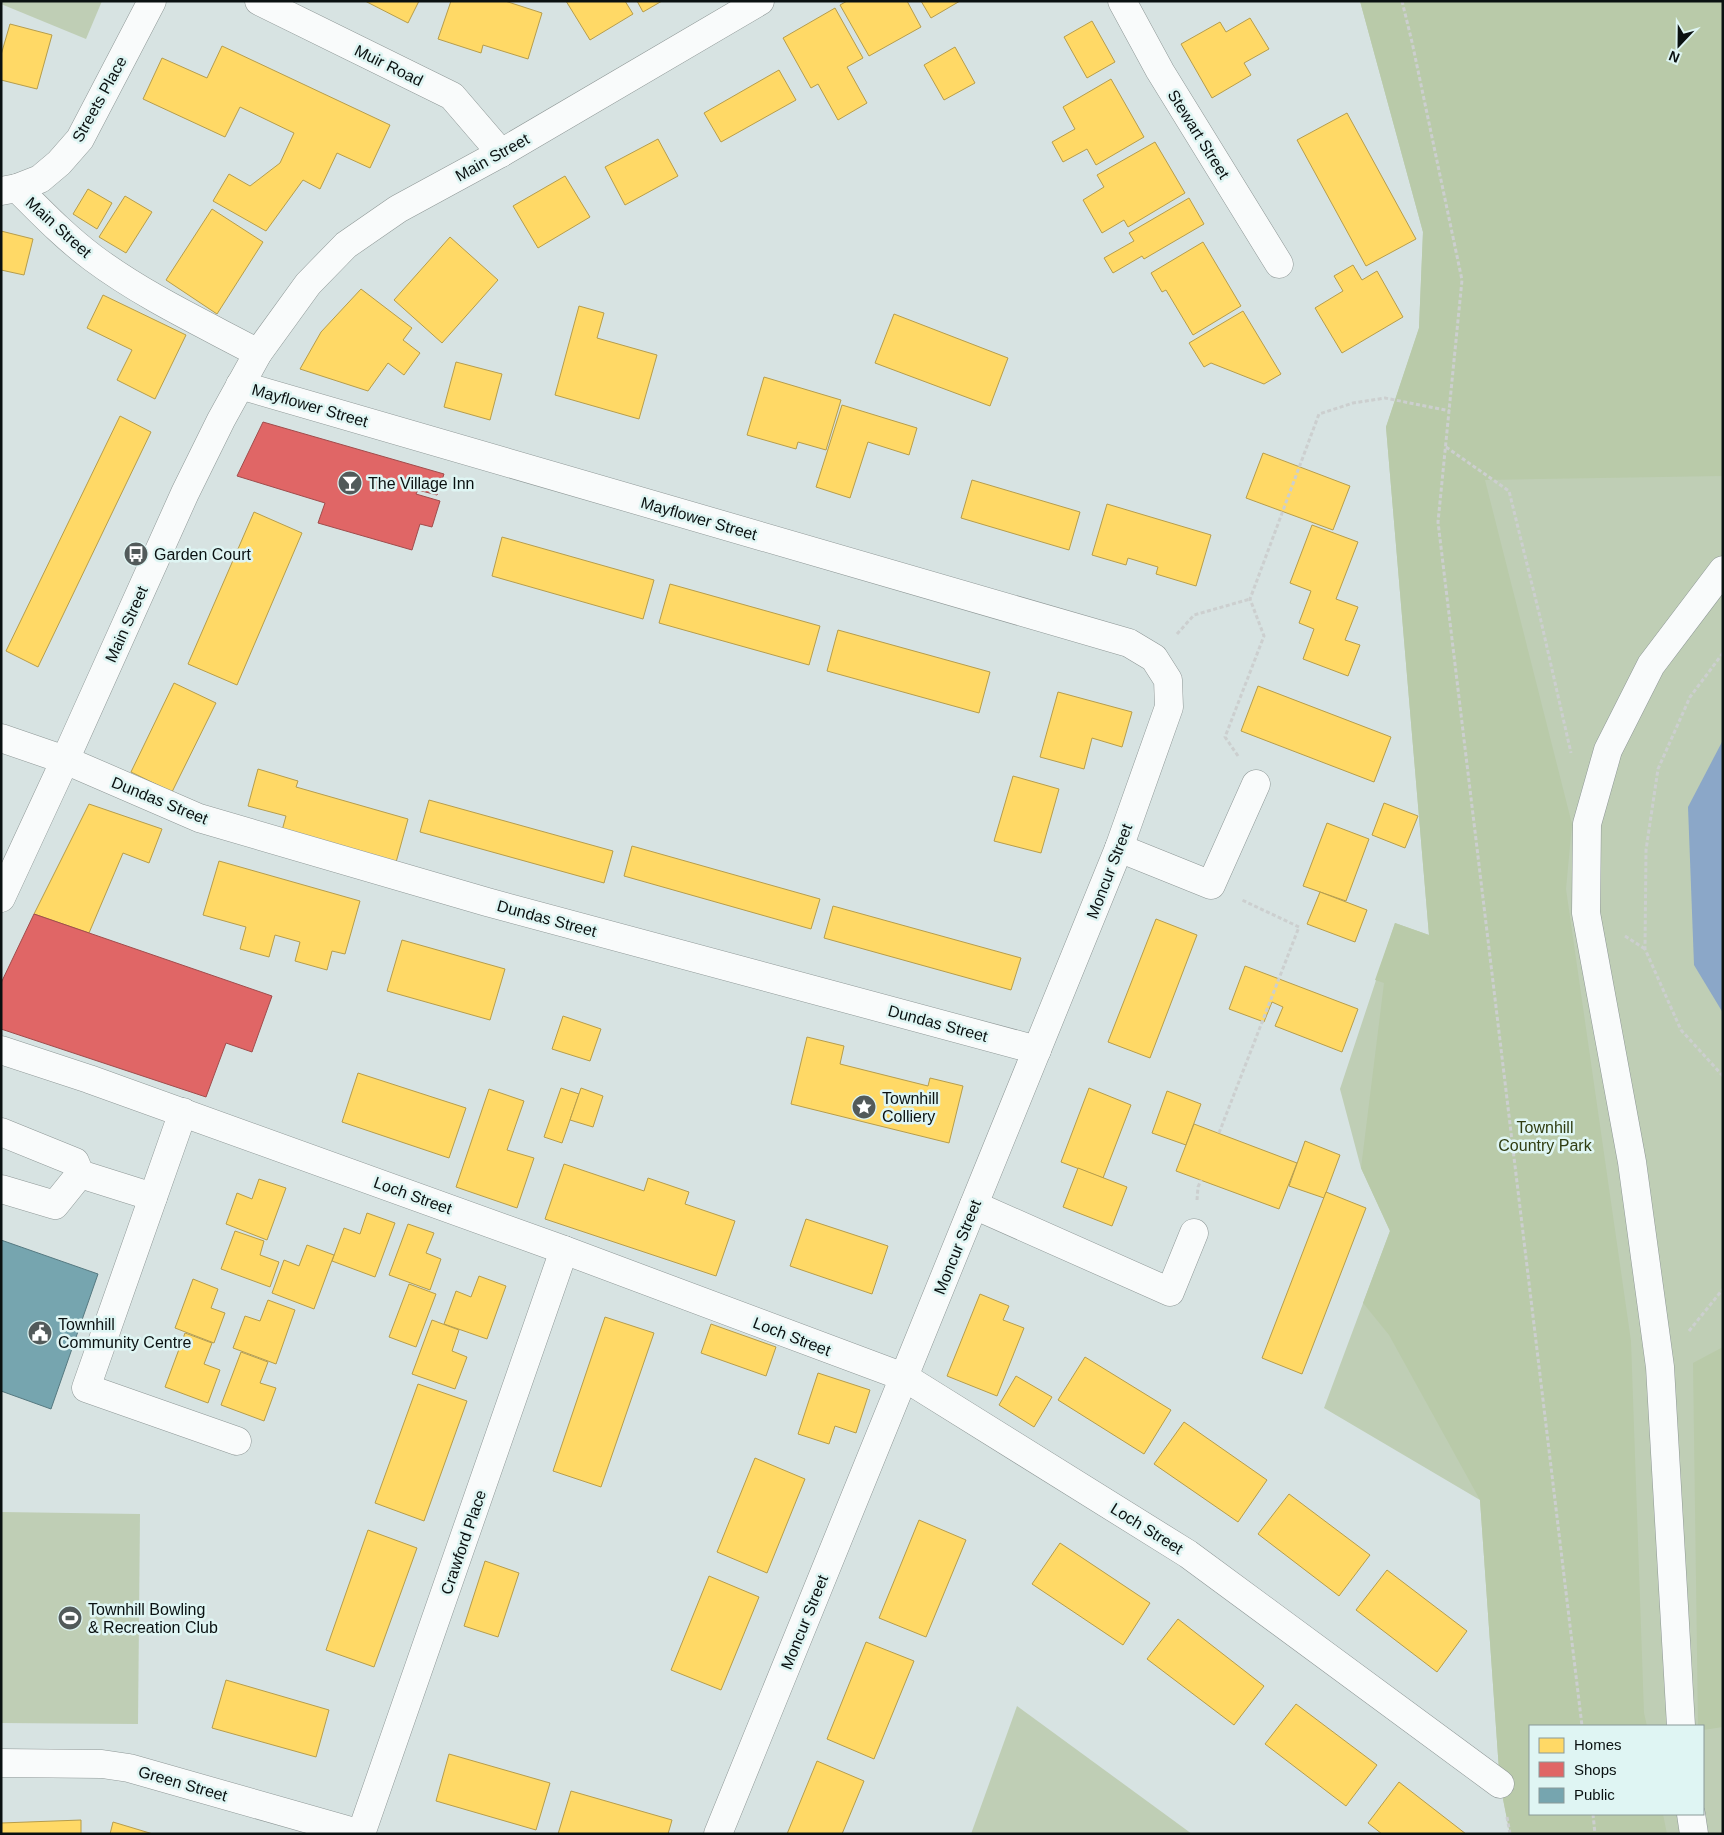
<svg xmlns="http://www.w3.org/2000/svg" width="1724" height="1835" viewBox="0 0 1724 1835" font-family="Arial,sans-serif">
<style>
.green{fill:#bfceb5;fill-rule:evenodd}
.forest{fill:#b9caa9}
.water{fill:#8ba7c8}
.homes{fill:#ffd966;stroke:#b69d4c}
.shops{fill:#e06666;stroke:#a04c4c}
.public{fill:#76a5af;stroke:#567980}
.lines{fill:none;stroke-linecap:round;stroke-linejoin:round}
.minor-casing{stroke:#8e9796;stroke-width:29}
.path{stroke:#cccfcf;stroke-width:3;stroke-dasharray:4 2.5;stroke-linecap:butt}
.minor{stroke:#f9fbfb;stroke-width:28}
.labels{text-anchor:middle;stroke-width:5;stroke-linejoin:round;paint-order:stroke}
.street-label{font-size:16px;fill:#0a1111;stroke:#dff5f3}
.poi-label{font-size:16px;fill:#0a1111;stroke:#dff5f3;text-anchor:start}
.park-label{font-size:16px;fill:#303d11;stroke:#dff5f3}
</style>
<rect width="100%" height="100%" fill="#d7e3e2"/>
<!-- green -->
<g class="green">
<polygon points="1,1 102,1 86,39 1,4"/>
<path d="M1360,1H1723V1834H1510L1500,1784L1480,1500L1324,1408L1390,1231L1361,1168L1340,1089L1395,923L1429,935L1386,427L1419,328L1423,232ZM1530,1726H1703V1814H1530Z"/>
<polygon points="1,1512 140,1514 138,1724 1,1723"/>
<polygon points="1017,1706 1192,1834 971,1834"/>
</g>
<!-- forest -->
<g class="forest">
<polygon points="1360,1 1723,1 1723,476 1485,480 1572,824 1566,889 1631,1341 1644,1713 1647,1726 1530,1726 1530,1814 1663,1814 1667,1834 1510,1834 1500,1784 1480,1500 1389,1335 1363,1303 1390,1231 1361,1168 1384,983 1375,980 1395,923 1429,935 1386,427 1419,328 1423,232"/>
<polygon points="1723,1347 1723,1727 1703,1730 1703,1726 1698,1726 1693,1363"/>
</g>
<!-- water -->
<polygon class="water" points="1723,740 1723,1013 1694,965 1688,807"/>
<!-- homes -->
<g class="homes">
<polygon points="365,1 419,1 408,23"/>
<polygon points="451,1 505,1 542,13 528,59 483,45 481,53 438,39"/>
<polygon points="566,1 625,1 633,14 590,40"/>
<polygon points="637,1 662,1 643,12"/>
<polygon points="847,1 907,1 921,27 869,56 840,5"/>
<polygon points="921,1 960,1 931,18"/>
<polygon points="835,8 863,58 847,67 867,103 838,120 818,84 811,88 783,38"/>
<polygon points="1250,18 1269,49 1244,63 1251,75 1212,98 1181,44 1220,22 1226,32"/>
<polygon points="1092,21 1115,62 1087,78 1064,37"/>
<polygon points="10,24 52,35 37,89 1,80 1,55"/>
<polygon points="222,46 390,125 370,168 337,153 320,189 303,180 266,231 213,201 229,174 250,186 280,163 294,133 240,107 225,137 143,99 162,58 207,78"/>
<polygon points="955,47 975,83 944,100 924,65"/>
<polygon points="779,70 796,100 721,142 704,113"/>
<polygon points="1111,79 1144,137 1096,165 1087,149 1063,162 1052,142 1075,129 1063,107"/>
<polygon points="1347,113 1416,239 1366,266 1297,140"/>
<polygon points="658,139 678,176 625,205 605,167"/>
<polygon points="1155,142 1185,193 1128,227 1124,220 1102,233 1083,200 1104,187 1097,175"/>
<polygon points="565,176 590,217 538,248 513,206"/>
<polygon points="88,189 112,203 97,229 73,214"/>
<polygon points="125,196 152,212 126,253 99,237"/>
<polygon points="1189,198 1204,224 1144,259 1142,256 1113,273 1104,258 1134,241 1129,233"/>
<polygon points="212,209 263,242 217,314 166,280"/>
<polygon points="1,231 33,239 24,275 1,270"/>
<polygon points="450,237 498,280 442,343 394,300"/>
<polygon points="1203,242 1241,306 1193,335 1166,290 1162,292 1151,273"/>
<polygon points="1353,265 1362,280 1377,271 1403,317 1342,353 1315,308 1343,291 1334,276"/>
<polygon points="361,289 412,328 403,340 420,353 404,375 388,363 368,391 300,369 321,332"/>
<polygon points="103,295 186,335 155,399 117,380 132,350 87,328"/>
<polygon points="579,306 604,313 597,338 657,355 639,419 555,395"/>
<polygon points="1243,311 1281,374 1264,384 1211,363 1204,367 1189,343"/>
<polygon points="894,314 1008,358 990,406 875,363"/>
<polygon points="456,362 502,374 490,420 444,407"/>
<polygon points="764,377 841,400 826,450 798,442 796,449 747,435"/>
<polygon points="842,405 917,428 909,455 868,442 850,498 816,487"/>
<polygon points="120,416 151,432 38,667 6,651"/>
<polygon points="1263,453 1350,486 1333,530 1246,498"/>
<polygon points="972,480 1080,512 1069,550 961,518"/>
<polygon points="1107,504 1211,535 1196,586 1156,574 1158,567 1128,558 1126,565 1092,555"/>
<polygon points="254,512 302,533 237,685 188,664"/>
<polygon points="1312,525 1358,542 1336,599 1358,607 1345,640 1360,645 1348,676 1303,659 1314,629 1299,623 1311,591 1290,583"/>
<polygon points="502,537 654,580 643,619 492,576"/>
<polygon points="670,584 820,626 809,665 659,623"/>
<polygon points="838,630 990,672 979,713 827,671"/>
<polygon points="174,683 216,703 172,792 131,772"/>
<polygon points="1258,686 1391,737 1374,782 1241,731"/>
<polygon points="1058,692 1132,712 1122,747 1092,738 1084,769 1040,757"/>
<polygon points="258,769 298,781 296,787 408,819 395,866 281,834 286,816 248,806"/>
<polygon points="1013,776 1059,789 1041,853 994,841"/>
<polygon points="429,800 613,851 604,883 420,832"/>
<polygon points="1384,803 1418,816 1405,848 1372,835"/>
<polygon points="89,804 162,829 149,863 123,853 89,933 34,914"/>
<polygon points="1327,823 1369,839 1346,901 1303,886"/>
<polygon points="632,846 820,899 811,929 624,876"/>
<polygon points="219,861 360,901 345,954 332,951 327,970 295,961 300,942 275,935 269,957 240,949 246,927 203,915"/>
<polygon points="1320,892 1367,910 1355,942 1307,924"/>
<polygon points="833,906 1021,958 1011,990 824,938"/>
<polygon points="1156,919 1197,935 1150,1058 1108,1042"/>
<polygon points="402,940 505,969 490,1020 387,991"/>
<polygon points="1245,966 1358,1009 1342,1052 1275,1026 1283,1007 1272,1002 1264,1022 1229,1009"/>
<polygon points="563,1016 601,1029 590,1061 552,1049"/>
<polygon points="807,1037 844,1046 840,1064 928,1086 930,1078 963,1086 949,1143 791,1104"/>
<polygon points="358,1073 466,1108 449,1158 342,1122"/>
<polygon points="561,1088 579,1094 562,1143 544,1137"/>
<polygon points="581,1088 603,1096 593,1127 570,1120"/>
<polygon points="1089,1088 1131,1105 1103,1178 1061,1162"/>
<polygon points="489,1089 524,1101 507,1150 534,1158 517,1208 456,1187"/>
<polygon points="1167,1091 1201,1104 1186,1145 1152,1133"/>
<polygon points="1194,1124 1297,1163 1279,1209 1176,1171"/>
<polygon points="1305,1141 1340,1155 1324,1198 1289,1186"/>
<polygon points="564,1164 644,1191 648,1178 689,1192 685,1204 735,1221 716,1276 545,1219"/>
<polygon points="1078,1168 1127,1187 1112,1226 1063,1207"/>
<polygon points="259,1179 286,1188 267,1240 226,1224 237,1193 252,1199"/>
<polygon points="1326,1192 1366,1208 1302,1374 1262,1358"/>
<polygon points="367,1213 395,1223 375,1277 332,1261 344,1228 360,1234"/>
<polygon points="806,1219 888,1246 872,1294 790,1266"/>
<polygon points="408,1224 434,1233 426,1253 441,1259 430,1290 389,1275"/>
<polygon points="235,1231 264,1241 260,1255 279,1262 270,1287 221,1269"/>
<polygon points="307,1245 334,1255 314,1309 272,1293 284,1260 299,1266"/>
<polygon points="479,1276 506,1286 487,1339 444,1324 456,1291 471,1297"/>
<polygon points="193,1279 218,1289 211,1308 225,1313 214,1343 175,1328"/>
<polygon points="409,1284 436,1294 416,1347 389,1337"/>
<polygon points="980,1294 1009,1306 1003,1320 1024,1328 997,1396 947,1376"/>
<polygon points="268,1300 295,1310 276,1364 233,1348 245,1316 260,1321"/>
<polygon points="605,1317 654,1333 601,1487 553,1471"/>
<polygon points="432,1320 459,1330 452,1351 467,1357 455,1389 412,1374"/>
<polygon points="711,1324 776,1347 766,1376 701,1353"/>
<polygon points="185,1333 212,1343 204,1364 220,1370 208,1403 165,1387"/>
<polygon points="241,1352 268,1362 260,1383 276,1388 264,1421 221,1405"/>
<polygon points="1085,1357 1171,1410 1144,1454 1058,1400"/>
<polygon points="818,1373 870,1390 856,1433 835,1426 829,1444 798,1434"/>
<polygon points="1016,1376 1052,1397 1034,1427 999,1405"/>
<polygon points="418,1384 467,1401 424,1521 375,1503"/>
<polygon points="1184,1422 1267,1480 1238,1522 1154,1464"/>
<polygon points="755,1458 805,1479 767,1573 717,1552"/>
<polygon points="1289,1494 1370,1555 1339,1596 1258,1534"/>
<polygon points="919,1520 966,1540 926,1637 879,1618"/>
<polygon points="368,1530 417,1548 374,1667 326,1650"/>
<polygon points="1060,1543 1150,1603 1123,1645 1032,1584"/>
<polygon points="485,1561 519,1573 498,1637 464,1626"/>
<polygon points="1387,1570 1467,1631 1437,1672 1356,1610"/>
<polygon points="709,1576 759,1597 721,1690 671,1670"/>
<polygon points="1178,1619 1264,1686 1234,1725 1147,1659"/>
<polygon points="866,1642 914,1661 874,1759 827,1739"/>
<polygon points="226,1680 329,1710 316,1757 212,1728"/>
<polygon points="1296,1704 1377,1765 1346,1806 1265,1744"/>
<polygon points="449,1754 550,1783 536,1830 436,1801"/>
<polygon points="817,1761 864,1781 842,1834 787,1834"/>
<polygon points="1399,1782 1466,1834 1382,1834 1368,1823"/>
<polygon points="571,1791 672,1820 668,1834 558,1834"/>
<polygon points="81,1820 81,1834 1,1834 1,1823"/>
<polygon points="113,1822 153,1834 110,1834"/>
</g>
<!-- shops -->
<g class="shops">
<polygon points="263,422 444,474 437,495 418,490 416,494 440,501 432,527 420,524 412,550 318,523 325,503 237,476"/>
<polygon points="34,914 272,996 252,1052 226,1043 206,1097 1,1029 1,983"/>
</g>
<!-- public -->
<polygon class="public" points="1,1240 98,1274 51,1409 1,1391"/>
<g class="lines">
<defs>
<g id="minor">
<polyline points="259,1 452,96 501,153"/>
<polyline points="1122,1 1160,71 1279,264"/>
<path d="M17,188C41,212 65,237 93,258C144,296 202,323 258,353"/>
<polyline points="1,191 17,188 40,179 59,163 80,139 152,1"/>
<polyline points="240,385 1129,643 1154,658 1168,680 1169,707 1119,848 718,1834"/>
<polyline points="1,738 65,760 199,818 487,902 1037,1050"/>
<polyline points="1119,848 1211,885 1256,784"/>
<polyline points="1,898 65,760 185,493 221,420 258,353 308,284 346,245 398,209 501,153 760,1"/>
<polyline points="1,1050 89,1079 564,1250 904,1377 1188,1554 1500,1784"/>
<polyline points="183,1112 86,1388 237,1441"/>
<polyline points="1,1132 75,1162 80,1174 153,1197"/>
<polyline points="1,1189 55,1205 80,1174"/>
<polyline points="974,1205 1170,1292 1194,1233"/>
<polyline points="1681,1726 1660,1367 1632,1162 1586,913 1587,824 1608,750 1651,665 1723,570"/>
<polyline points="1,1763 102,1764 129,1768 361,1834"/>
<polyline points="1691,1814 1694,1834"/>
<polyline points="361,1834 564,1250"/>
</g>
</defs>
<!-- minor casing -->
<use href="#minor" class="minor-casing"/>
<!-- path -->
<g class="path">
<polyline points="1402,1 1412,42 1462,280 1438,522 1582,1726"/>
<polyline points="1446,447 1509,491 1541,621 1571,753"/>
<polyline points="1177,634 1194,615 1250,599"/>
<polyline points="1723,653 1690,697 1658,769 1646,850 1645,949 1681,1030 1723,1076"/>
<polyline points="1238,756 1225,737 1264,636 1250,599 1319,414 1353,403 1385,398 1450,411"/>
<polyline points="1625,936 1645,949"/>
<polyline points="1219,1133 1299,927 1242,900"/>
<polyline points="1197,1200 1198,1187 1201,1180"/>
<polyline points="1689,1331 1723,1289"/>
<polyline points="1593,1814 1595,1834"/>
<polyline points="1507,1817 1510,1834"/>
</g>
<!-- minor -->
<use href="#minor" class="minor"/>
</g>
<!-- icons -->
<defs>
<symbol id="bar-disc" viewBox="-11 -11 22 22"><circle r="9.5" fill="#525a5a" stroke="#dff5f3"/><path d="M-6-5H6L.8 .8V4.5H3.5V6h-7V4.5H-.8V.8Z" fill="#fff"/></symbol>
<symbol id="bus-disc" viewBox="-11 -11 22 22"><circle r="9.5" fill="#525a5a" stroke="#dff5f3"/><path d="M-5-6H5V4H4V6H2V4H-2V6H-4V4H-5ZM-3.5-4V0h7V-4ZM-3.5 1.2v1.5H-2V1.2ZM2 1.2v1.5H3.5V1.2Z" fill="#fff"/></symbol>
<symbol id="sight-disc" viewBox="-11 -11 22 22"><circle r="9.5" fill="#525a5a" stroke="#dff5f3"/><path d="M0-6L1.8-2.2L6-1.7L2.9 1.2L3.7 5.4L0 3.3L-3.7 5.4L-2.9 1.2L-6-1.7L-1.8-2.2Z" fill="#fff"/></symbol>
<symbol id="civic-disc" viewBox="-11 -11 22 22"><circle r="9.5" fill="#525a5a" stroke="#dff5f3"/><path d="M-.6-6.5H3V-4.5H.6V-3L4-1V1h2V6H-6V1h2V-1L-.6-3ZM-1.2 2.5V6h2.4V2.5Z" fill="#fff"/></symbol>
<symbol id="stadium-disc" viewBox="-11 -11 22 22"><circle r="9.5" fill="#525a5a" stroke="#dff5f3"/><path d="M0-5a6.5 5 0 1 0 0 10a6.5 5 0 1 0 0-10ZM-3.5-1.8h7v3.6h-7Z" fill="#fff"/></symbol>
</defs>
<g fill-rule="evenodd">
<use href="#bar-disc" x="336" y="469" width="28" height="28"/>
<use href="#bus-disc" x="122" y="540" width="28" height="28"/>
<use href="#sight-disc" x="850" y="1093" width="28" height="28"/>
<use href="#civic-disc" x="26" y="1319" width="28" height="28"/>
<use href="#stadium-disc" x="56" y="1604" width="28" height="28"/>
</g>
<g class="labels">
<!-- street labels -->
<g class="street-label">
<text transform="translate(389 65) rotate(26)" y="6">Muir Road</text>
<text transform="translate(99 99) rotate(-61)" y="6">Streets Place</text>
<text transform="translate(1199 134) rotate(58)" y="6">Stewart Street</text>
<text transform="translate(492 157) rotate(-29)" y="6">Main Street</text>
<text transform="translate(59 227) rotate(42)" y="6">Main Street</text>
<text transform="translate(310 405) rotate(16)" y="6">Mayflower Street</text>
<text transform="translate(699 518) rotate(16)" y="6">Mayflower Street</text>
<text transform="translate(126 624) rotate(-66)" y="6">Main Street</text>
<text transform="translate(160 800) rotate(22)" y="6">Dundas Street</text>
<text transform="translate(1109 871) rotate(-69)" y="6">Moncur Street</text>
<text transform="translate(547 918) rotate(15)" y="6">Dundas Street</text>
<text transform="translate(938 1023) rotate(15)" y="6">Dundas Street</text>
<text transform="translate(413 1195) rotate(20)" y="6">Loch Street</text>
<text transform="translate(957 1247) rotate(-68)" y="6">Moncur Street</text>
<text transform="translate(792 1336) rotate(21)" y="6">Loch Street</text>
<text transform="translate(1147 1528) rotate(32)" y="6">Loch Street</text>
<text transform="translate(463 1542) rotate(-71)" y="6">Crawford Place</text>
<text transform="translate(804 1622) rotate(-68)" y="6">Moncur Street</text>
<text transform="translate(183 1783) rotate(16)" y="6">Green Street</text>
</g>
<!-- poi labels -->
<g class="poi-label">
<text x="368" y="489">The Village Inn</text>
<text x="154" y="560">Garden Court</text>
<text x="882" y="1104">Townhill<tspan x="882" dy="18">Colliery</tspan></text>
<text x="58" y="1330">Townhill<tspan x="58" dy="18">Community Centre</tspan></text>
<text x="88" y="1615">Townhill Bowling<tspan x="88" dy="18">&amp; Recreation Club</tspan></text>
</g>
<!-- park labels -->
<g class="park-label">
<text x="1545" y="1133">Townhill<tspan x="1545" dy="18">Country Park</tspan></text>
</g>
</g>
<!-- border -->
<rect width="1724" height="1835" fill="none" stroke="#0a1111" stroke-width="5"/>
<!-- legend -->
<rect x="1529" y="1725" width="175" height="90" fill="#dff5f3" stroke="#8a9a99"/>
<rect x="1539" y="1738" width="25" height="15" fill="#ffd966" stroke="#8a9a99"/>
<text x="1574" y="1750" font-size="15" fill="#0a1111">Homes</text>
<rect x="1539" y="1762" width="25" height="15" fill="#e06666" stroke="#8a9a99"/>
<text x="1574" y="1775" font-size="15" fill="#0a1111">Shops</text>
<rect x="1539" y="1788" width="25" height="15" fill="#76a5af" stroke="#8a9a99"/>
<text x="1574" y="1800" font-size="15" fill="#0a1111">Public</text>
<!-- north arrow -->
<g transform="translate(1679 45) rotate(202)" stroke="#dff5f3" stroke-width="4" paint-order="stroke">
<path d="M0-4L9 19L0 12L-9 19Z" fill="#0a1111"/>
<text y="-8" font-size="14" font-weight="bold" text-anchor="middle" fill="#0a1111">N</text>
</g>
</svg>
